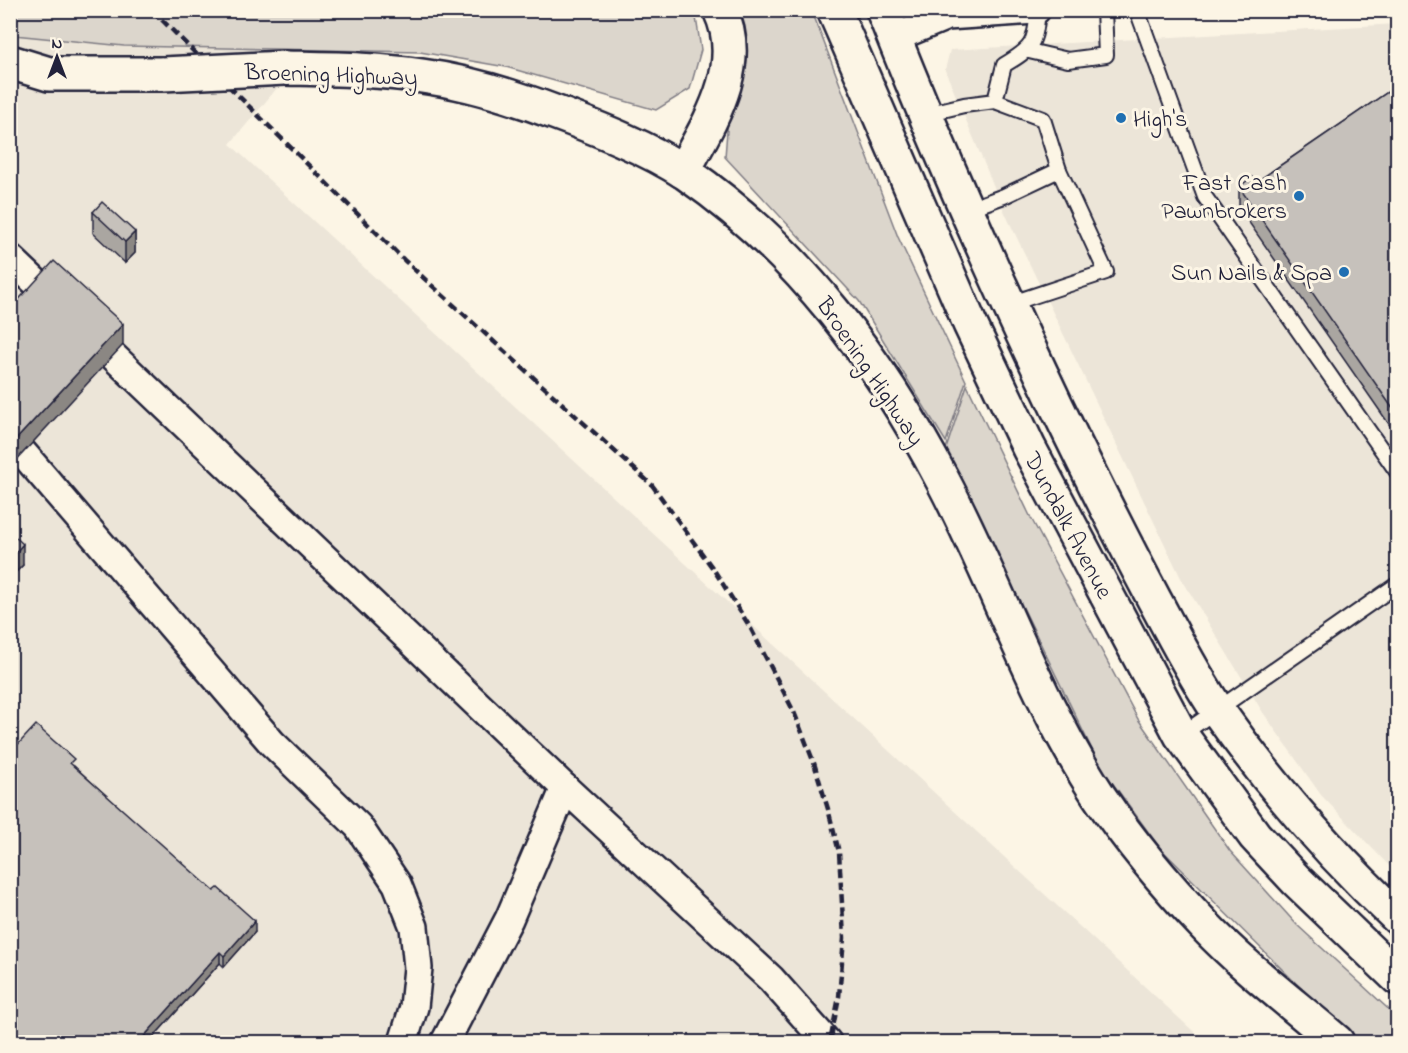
<svg xmlns="http://www.w3.org/2000/svg" width="1408" height="1053" viewBox="0 0 1408 1053" font-family="'Indie Flower',sans-serif">
<style>
.built{fill:#ece5d8}
.green{fill:#dcd6cc;stroke:#7f7c84;stroke-width:1.5}
.lines{fill:none;stroke-linecap:round;stroke-linejoin:round}
.lane-casing{stroke:#22223b;stroke-width:18}
.street-casing{stroke:#22223b;stroke-width:32}
.secondary-casing{stroke:#22223b;stroke-width:38}
.primary-casing{stroke:#22223b;stroke-width:38}
.lane{stroke:#fcf5e5;stroke-width:14}
.street{stroke:#fcf5e5;stroke-width:27}
.secondary{stroke:#fcf5e5;stroke-width:33}
.primary{stroke:#fcf5e5;stroke-width:33}
.rail{stroke:#22223b;stroke-width:4.5;stroke-dasharray:9 4.5;stroke-linecap:butt}
.primary-bridge-casing{stroke:#22223b;stroke-width:38;stroke-linecap:butt}
.primary-bridge{stroke:#fcf5e5;stroke-width:33}
.wall{fill:#aaa6a1;stroke:#22223b;stroke-width:1.5}
.shaded-wall{fill:#8b8783;stroke:#22223b;stroke-width:1.5}
.building{fill:#c6c1bb;stroke:#22223b;stroke-width:1.5}
.poi-dot{fill:#1f6fb2;stroke:#fcf5e5;stroke-width:2}
.labels{text-anchor:middle;stroke-width:6;stroke-linejoin:round;paint-order:stroke}
.street-label{font-size:24px;fill:#22223b;stroke:#fcf5e5}
.poi-label{font-size:24px;fill:#22223b;stroke:#fcf5e5;text-anchor:end}
</style>
<rect width="100%" height="100%" fill="#fcf5e5"/>
<filter id="ink" filterUnits="userSpaceOnUse"><feTurbulence type="fractalNoise" baseFrequency=".0167" numOctaves="2"/><feDisplacementMap in="SourceGraphic" scale="12" xChannelSelector="R" yChannelSelector="G"/><feConvolveMatrix kernelMatrix="1 2 1 2 8 2 1 2 1" color-interpolation-filters="sRGB"/></filter>
<g filter="url(#ink)">
<!-- built -->
<g class="built">
<polygon points="10,11 342,11 230,144 1205,1042 11,1042"/>
<polygon points="1397,24 1397,874 1321,795 1262,711 1181,578 1005,213 945,70 950,50"/>
</g>
<!-- green -->
<g class="green">
<polygon points="11,10 695,11 701,50 690,89 656,110 506,67 420,52 124,46 14,35 11,33"/>
<polygon points="736,11 812,11 898,237 966,381 946,442 859,301 725,157 728,118 745,41"/>
<polygon points="967,385 1031,518 1138,719 1230,851 1297,925 1397,1017 1397,1042 1359,1042 1325,1012 1160,848 1100,766 946,449"/>
</g>
<g class="lines">
<defs>
<g id="lane">
<polyline points="1137,10 1205,197 1398,473"/>
<polyline points="1029,51 1068,60 1106,55 1104,10"/>
<path d="M995,101L1004,65C1033,48 1035,44 1038,10"/>
<polyline points="926,114 964,105 995,101 1043,119 1059,170 1004,196 966,210"/>
<polyline points="1009,304 1106,272 1059,170"/>
<polyline points="1181,735 1398,584"/>
</g>
<g id="street">
<polyline points="894,38 947,16 1036,10"/>
<polyline points="10,258 46,292"/>
<polyline points="113,356 565,788 771,979 827,1042"/>
<polyline points="23,453 272,743 358,826 397,884 414,927 418,968 414,1007 403,1042"/>
<polyline points="445,1042 509,919 565,788"/>
</g>
<g id="secondary">
<polyline points="834,10 970,324 1029,448 1181,735 1255,836 1296,880 1398,978"/>
<path d="M883,10C936,145 995,277 1057,407C1089,473 1121,537 1155,601C1175,638 1194,676 1218,711C1271,786 1331,855 1398,918"/>
</g>
<g id="primary">
<polyline points="10,62 49,74 163,74"/>
<path d="M285,68C331,69 376,69 422,76C467,82 512,96 554,112C597,128 648,148 686,173C799,251 880,361 943,481C997,583 1035,699 1099,796C1130,842 1166,885 1205,926C1245,968 1293,1004 1337,1042"/>
<path d="M683,171C709,123 747,66 720,10"/>
</g>
</defs>
<!-- lane casing -->
<use href="#lane" class="lane-casing"/>
<!-- street casing -->
<use href="#street" class="street-casing"/>
<!-- secondary casing -->
<use href="#secondary" class="secondary-casing"/>
<!-- primary casing -->
<use href="#primary" class="primary-casing"/>
<!-- lane -->
<use href="#lane" class="lane"/>
<!-- street -->
<use href="#street" class="street"/>
<!-- secondary -->
<use href="#secondary" class="secondary"/>
<!-- primary -->
<use href="#primary" class="primary"/>
<!-- rail -->
<polyline class="rail" points="152,10 405,261 652,485 714,570 750,627 794,712 814,763 828,809 839,852 844,938 839,997 830,1042"/>
<defs>
<polyline id="primary-bridge" points="163,74 285,68"/>
</defs>
<!-- primary-bridge casing -->
<use href="#primary-bridge" class="primary-bridge-casing"/>
<!-- primary-bridge -->
<use href="#primary-bridge" class="primary-bridge"/>
</g>
<!-- wall -->
<g class="wall">
<polygon points="1398,85 1398,437 1239,208 1239,187 1256,182"/>
<polygon points="93,212 135,232 135,253 125,263 93,233"/>
<polygon points="10,532 23,565 15,573 10,569"/>
<polygon points="74,766 255,932 224,967 220,963 149,1042 10,1042"/>
</g>
<!-- shaded-wall -->
<g class="shaded-wall">
<polygon points="135,232 135,253 125,263 125,242"/>
<polygon points="123,324 123,345 10,467 10,446"/>
<polygon points="23,544 23,565 15,573 15,553"/>
<polygon points="255,921 255,932 224,967 224,956"/>
<polygon points="220,952 220,963 149,1042 139,1042"/>
</g>
<!-- building -->
<g class="building">
<polygon points="1398,85 1398,416 1239,187 1252,177 1256,182"/>
<polygon points="102,202 135,232 125,242 93,212"/>
<polygon points="54,261 123,324 10,446 10,309"/>
<polygon points="10,532 23,544 15,553 10,548"/>
<polygon points="36,725 74,759 70,763 214,891 218,888 255,921 224,956 220,952 139,1042 10,1042 10,753"/>
</g>
</g>
<!-- markers -->
<g class="poi-dot">
<circle cx="1121" cy="118" r="6"/>
<circle cx="1299" cy="196" r="6"/>
<circle cx="1344" cy="272" r="6"/>
</g>
<g class="labels">
<!-- street labels -->
<g class="street-label">
<text transform="translate(331 74) rotate(2)" y="8">Broening Highway</text>
<text transform="translate(871 371) rotate(56)" y="8">Broening Highway</text>
<text transform="translate(1069 525) rotate(62)" y="8">Dundalk Avenue</text>
</g>
<!-- poi labels -->
<g class="poi-label">
<text x="1133" y="126" text-anchor="start">High's</text>
<text x="1287" y="190">Fast Cash<tspan x="1287" dy="28">Pawnbrokers</tspan></text>
<text x="1332" y="280">Sun Nails &amp; Spa</text>
</g>
</g>
<!-- margin -->
<rect width="1408" height="1053" fill="none" stroke="#fcf5e5" stroke-width="36"/>
<rect x="18" y="18" width="1372" height="1017" fill="none" stroke="#22223b" stroke-width="2" filter="url(#ink)"/>
<!-- north arrow -->
<g transform="translate(57 57)" stroke="#fcf5e5" stroke-width="4.5" paint-order="stroke">
<path d="M0-4.5L10 22L0 15L-10 22Z" fill="#22223b"/>
<text y="-9" font-size="16" font-weight="bold" text-anchor="middle" fill="#22223b">N</text>
</g>
</svg>
